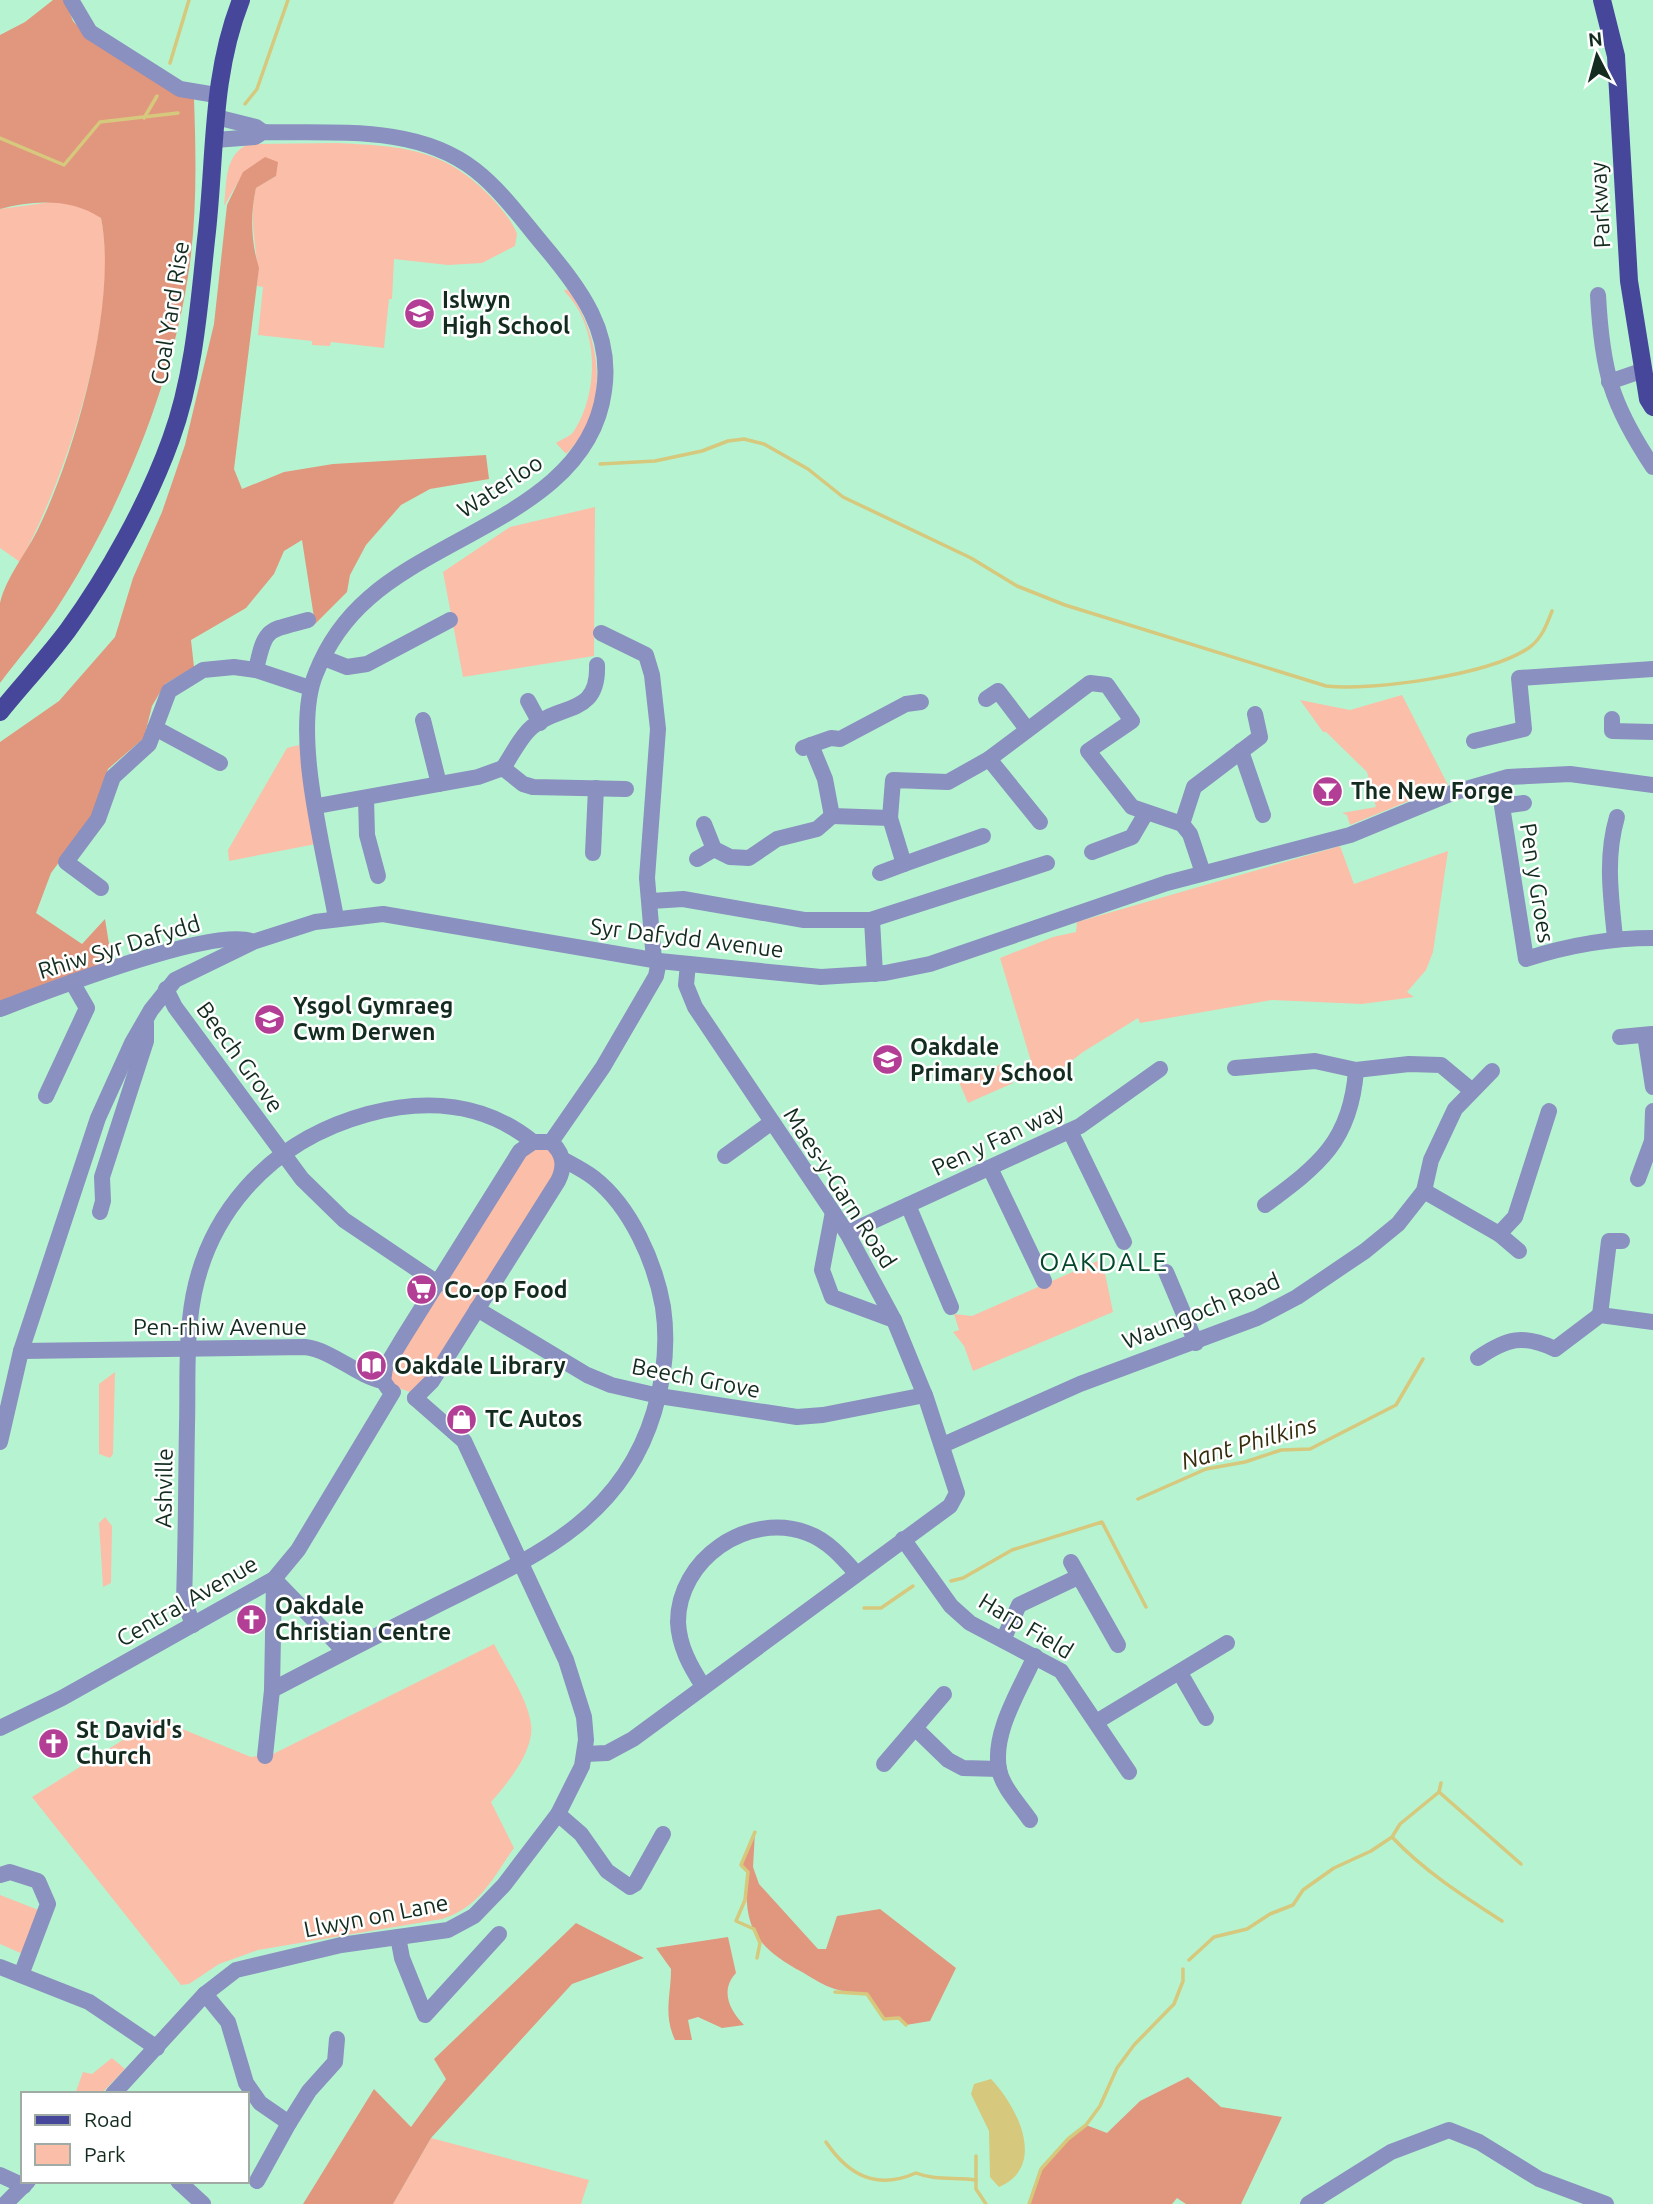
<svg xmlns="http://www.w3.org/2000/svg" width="1653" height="2204" viewBox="0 0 1653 2204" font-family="Ubuntu,sans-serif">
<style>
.green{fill:#fbbea9}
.forest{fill:#e1977e}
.water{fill:#d6c87c}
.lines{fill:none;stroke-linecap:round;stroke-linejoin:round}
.stream{stroke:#d6c87c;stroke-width:3.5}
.minor{stroke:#8a90bf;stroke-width:16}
.major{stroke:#46479b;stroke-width:18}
.labels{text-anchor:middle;stroke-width:5;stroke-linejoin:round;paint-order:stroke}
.street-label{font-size:23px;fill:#132c1f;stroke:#fff}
.poi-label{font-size:23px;font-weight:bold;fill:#132c1f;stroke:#fff;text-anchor:start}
.water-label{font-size:24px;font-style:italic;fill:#332d0b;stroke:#fff}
.quarter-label{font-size:26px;letter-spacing:2px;fill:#03472b;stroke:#fff}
</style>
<rect width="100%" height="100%" fill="#b6f4d1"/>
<!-- green -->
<g class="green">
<path d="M336,143C399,146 442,147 489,195C499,206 512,220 517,234L515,246L482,263L448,265L394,259L392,299H389L384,348L331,342L330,346L312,345V341L258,335L263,287L257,286C260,250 247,228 256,188L276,176L244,172L224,206C227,182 224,154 249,144Z"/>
<path d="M59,201L90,210L101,218C121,313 66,478 20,562L0,548V209Z"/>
<path d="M567,289C602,334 612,413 566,454L556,443C562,439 571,436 574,431C600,391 599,325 564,291Z"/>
<polygon points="595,507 594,656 463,677 443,572 510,527"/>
<polygon points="1402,695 1448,785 1350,825 1347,815 1342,813 1376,807 1367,772 1326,732 1323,732 1300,700 1350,710"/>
<polygon points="299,745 316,844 229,861 228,850 287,748"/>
<polygon points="1340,846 1354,884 1448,851 1433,952 1426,970 1407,992 1414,997 1362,1004 1272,1000 1140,1023 1138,1018 1083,1052 1052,1076 1033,1068 1000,958 1053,937 1076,932 1077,922"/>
<polygon points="1004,1063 1013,1083 968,1103 959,1082"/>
<polygon points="534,1147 550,1150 558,1168 422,1386 410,1392 393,1386 389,1381 394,1361 525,1154"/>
<polygon points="1102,1259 1113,1312 973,1371 964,1346 953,1332 959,1330 954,1314 972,1316"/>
<polygon points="115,1372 113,1454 110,1458 99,1454 99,1384"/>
<polygon points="105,1517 112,1526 111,1583 103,1587 99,1523"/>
<path d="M494,1644C506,1668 527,1697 531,1724C535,1750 507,1784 491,1802L514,1848C492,1879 480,1907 442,1919L258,1950L219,1964L189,1984L181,1985L32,1797L153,1721L160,1720L251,1757L273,1754Z"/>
<polygon points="0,1895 41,1911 25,1955 0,1944"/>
<polygon points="112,2058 125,2069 101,2094 75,2094 83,2072 92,2074"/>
<polygon points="431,2138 589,2180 581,2204 393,2204"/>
</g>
<!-- forest -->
<g class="forest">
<path d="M53,0H65L73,21L93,43L194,99C196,154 197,209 190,263C174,382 120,512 55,611C38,636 18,659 0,683C0,658 0,627 0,603C6,577 28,551 39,527C76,451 118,301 101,218C71,198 34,200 0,209V35L25,22Z"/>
<path d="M265,157L278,162L276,176L256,188C250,216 251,241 259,268L234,469L242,489L284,472L333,464L486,455L489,479L430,489L401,505L366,545L350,575L347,592L315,624L302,540L284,551L274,574L246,608L191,640L194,667L165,684L152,706L144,738L108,769L92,818L51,873L36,913L82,944L105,919L112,963L0,1004V742L59,701L115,637L133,578L162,512L185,445L214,324L227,205L243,172Z"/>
<path d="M755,1832L753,1867L759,1884L818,1949H826L837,1916L880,1909L956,1968L930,2021L906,2025L899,2018L884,2019L867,1994C834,1991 830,1989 802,1972C755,1946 742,1927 748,1872L741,1865Z"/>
<polygon points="576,1923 644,1958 572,1984 431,2138 393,2204 303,2204 374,2089 411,2127 446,2079 434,2059"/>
<path d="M728,1937L736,1973C720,1990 729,2010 744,2025L722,2028L698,2017L688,2020L692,2040H675C663,2014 671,1996 671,1969L656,1948Z"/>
<polygon points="1188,2077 1221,2107 1282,2117 1241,2204 1186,2204 1177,2198 1172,2204 1029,2204 1041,2169 1068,2139 1086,2125 1107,2133 1140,2101"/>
</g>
<!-- water -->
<path class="water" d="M991,2079C1017,2106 1048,2166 999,2187L990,2177L989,2131L971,2094L974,2084Z"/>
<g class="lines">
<!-- stream -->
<g class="stream">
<polyline points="170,63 189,0"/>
<polyline points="245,104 257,89 288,0"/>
<polyline points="144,118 157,96"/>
<polyline points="0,138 64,165 100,122 178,113"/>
<path d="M600,464L655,461L702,451L728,441L744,439L764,444L808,469L843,497L971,558L1017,586L1065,605L1326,686C1373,691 1491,675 1530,647C1542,638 1547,624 1552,611"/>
<polyline points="1138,1499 1206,1469 1245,1462 1281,1450 1310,1449 1396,1405 1423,1359"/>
<polyline points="951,1581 963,1578 1012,1550 1102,1522 1146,1607"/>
<polyline points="864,1608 881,1608 913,1586"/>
<polyline points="1439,1792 1521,1864"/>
<polyline points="755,1832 741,1865 748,1872 745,1900 736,1921 754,1929 760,1943 757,1958"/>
<path d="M1392,1837C1424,1871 1463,1896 1502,1921"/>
<polyline points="1189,1960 1214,1937 1247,1929 1270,1914 1293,1905 1303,1890 1334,1868 1371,1851 1392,1837 1400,1824 1439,1792 1441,1783"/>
<polyline points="835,1992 867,1994 884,2019 899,2018 906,2025"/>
<path d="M826,2142C849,2176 877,2190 916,2173C936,2181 955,2177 976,2180"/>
<polyline points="976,2156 976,2189 986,2204"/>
<polyline points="1029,2204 1041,2169 1068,2139 1086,2125 1100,2106 1117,2068 1134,2045 1174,2004 1183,1981 1183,1969"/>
</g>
<!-- minor -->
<g class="minor">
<polyline points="71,0 90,32 180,89 216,95"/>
<polyline points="216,117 256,127 263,132"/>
<path d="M215,140L255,137L263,132C334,134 416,124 475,170C502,191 523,221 545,247C581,290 613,332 604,391C589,505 443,532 369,598C346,618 327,645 316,673C291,732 325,854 336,918"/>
<path d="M1598,295C1602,371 1611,404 1653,467"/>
<polyline points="1609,382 1644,370"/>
<polyline points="601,633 646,655 652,675 658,729 647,878 654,960"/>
<polyline points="324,658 347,667 367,664 450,620"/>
<path d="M256,670C265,627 267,631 308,620"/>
<polyline points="986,699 998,691 1027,729"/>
<polyline points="528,701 540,723"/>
<polyline points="1612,719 1612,731 1653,732"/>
<polyline points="423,720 439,784"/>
<polyline points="155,728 220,763"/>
<polyline points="1474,741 1524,729 1519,678 1653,669"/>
<polyline points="811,745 831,738 840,739 906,704 921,702"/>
<polyline points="803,748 811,745 825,779 832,816"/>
<polyline points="1241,751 1263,815"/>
<polyline points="989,759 1040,822"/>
<path d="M503,768C512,755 520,737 532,727C561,703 599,716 597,665"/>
<polyline points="366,798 367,835 378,876"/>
<path d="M1524,803L1502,806L1526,959C1569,945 1608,938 1653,938"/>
<polyline points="317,806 478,777 503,768 523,784 533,787 626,789"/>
<polyline points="832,816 890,818 893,780 948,782 989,759 1090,683 1107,685 1132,721 1088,751 1132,807 1182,824 1190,834 1203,873"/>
<polyline points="890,818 904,864 983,836"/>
<polyline points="704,824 714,849 730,857 749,858 777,839 817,829 832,816"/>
<polyline points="1182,824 1194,787 1260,737 1255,714"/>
<polyline points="1092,852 1132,837 1146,813"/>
<polyline points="593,853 596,788"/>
<polyline points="697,859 714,849"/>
<polyline points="880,873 904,864"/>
<polyline points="101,888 66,862 98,819 113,777 149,744 169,691 203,670 234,667 256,670 310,688"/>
<polyline points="651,901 683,899 804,920 870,920 1047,863"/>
<polyline points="872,920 875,974"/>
<path d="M1615,938C1611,896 1605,858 1617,817"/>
<polyline points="166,989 175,1007 302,1179 344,1220 439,1284"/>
<path d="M0,1009C45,992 211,927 251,941"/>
<polyline points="1645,1035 1653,1087"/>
<polyline points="1620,1037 1652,1034"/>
<polyline points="1235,1068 1315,1061 1356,1070 1409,1064 1441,1065 1471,1090"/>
<polyline points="46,1096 87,1008 72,982"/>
<polyline points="1070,1131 1124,1242"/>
<polyline points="551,1142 603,1067 656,976 659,961"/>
<polyline points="725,1156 772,1122"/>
<polyline points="990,1168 1044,1281"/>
<polyline points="1638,1179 1652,1141 1653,1111"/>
<polyline points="1424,1191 1499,1234 1515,1217 1549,1111"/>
<polyline points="908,1205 951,1307"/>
<path d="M1265,1205C1319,1165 1351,1141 1356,1070"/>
<polyline points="100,1212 103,1201 102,1177 146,1041 146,1023"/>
<polyline points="833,1212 822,1270 832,1297 894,1320"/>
<polyline points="847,1233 1080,1126 1160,1069"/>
<polyline points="1499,1234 1519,1251"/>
<polyline points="1166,1272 1196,1343"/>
<polyline points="477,1309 587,1375 611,1385 659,1396 797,1417 823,1415 925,1395"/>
<polyline points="1600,1315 1609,1241 1622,1241"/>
<path d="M21,1351L305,1347C334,1351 355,1375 383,1381L388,1388"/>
<path d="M1478,1358C1507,1338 1523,1334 1555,1349L1600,1315L1653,1322"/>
<path d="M383,1381L385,1368L403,1338L520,1151L533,1142H551C563,1153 566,1165 558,1181L432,1381L415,1398"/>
<polyline points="0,1442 21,1351 98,1118 132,1043 151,1010 175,980 253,942 315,922 383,914 659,961 821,977 885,973 930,964 1167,883 1350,835 1452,793 1508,777 1570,774 1653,785"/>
<polyline points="943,1445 1080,1384 1257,1318 1297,1297 1365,1251 1398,1224 1424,1191 1431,1160 1455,1109 1492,1071"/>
<polyline points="903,1539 951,1606 970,1623 1061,1671 1129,1772"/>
<polyline points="1071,1562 1118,1645"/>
<path d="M193,1625L184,1600C186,1542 186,1484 187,1425C188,1391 186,1354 190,1320C200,1217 269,1141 368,1114C427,1098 485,1103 533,1142"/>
<polyline points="1003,1640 1019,1605 1078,1577"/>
<polyline points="1180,1673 1206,1718"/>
<path d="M703,1686C690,1666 679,1646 678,1622C678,1560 747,1511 807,1533C827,1540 842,1557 856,1573"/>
<path d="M272,1690C327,1661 382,1633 437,1605C531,1558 621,1522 654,1412C664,1379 668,1341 663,1307C655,1262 631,1207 594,1178C585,1171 573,1165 562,1159"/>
<polyline points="1096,1722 1227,1643"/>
<polyline points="0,1728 62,1698 274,1579 298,1550 393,1392"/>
<polyline points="915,1728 948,1760 963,1768 999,1769"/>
<polyline points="585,1754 607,1753 633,1739 950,1506 957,1493 926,1398 894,1320 847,1233 695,1007 686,985 688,964"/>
<polyline points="265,1756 272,1690 274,1579 345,1652"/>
<polyline points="884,1764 944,1694"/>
<polyline points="558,1814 581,1834 607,1871 630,1887 635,1884 663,1834"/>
<path d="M1030,1820C1020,1805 1002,1787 999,1769C992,1732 1021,1688 1035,1656"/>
<polyline points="0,1875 10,1872 38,1881 48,1904 21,1975"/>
<polyline points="398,1937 402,1958 425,2015 499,1934"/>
<polyline points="0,1967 89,2002 157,2048"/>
<polyline points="205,1994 228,2022 246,2083 260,2103 289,2123 309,2091 335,2062 337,2039"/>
<polyline points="113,2094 205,1994 236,1970 341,1945 448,1930 474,1916 504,1885 558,1814 582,1766 586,1740 584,1717 566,1660 464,1441 415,1398"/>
<polyline points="0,2175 24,2186"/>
<polyline points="178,2181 203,2204"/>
<polyline points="257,2181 289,2123"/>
<polyline points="5,2204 28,2181"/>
<polyline points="1308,2204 1391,2152 1449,2130 1479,2142 1539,2179 1606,2204"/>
</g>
<!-- major -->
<g class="major">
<polyline points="1602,0 1616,56 1629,281 1648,399 1653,407"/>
<path d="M0,712C22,685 47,658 68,630C108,575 148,503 171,439C194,376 199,306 206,240C216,158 210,79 241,0"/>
</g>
</g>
<!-- icons -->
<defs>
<symbol id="school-disc" viewBox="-11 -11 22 22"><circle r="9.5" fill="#b33e95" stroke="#fff"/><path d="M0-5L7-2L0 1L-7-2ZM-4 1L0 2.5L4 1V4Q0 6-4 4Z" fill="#fff"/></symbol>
<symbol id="bar-disc" viewBox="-11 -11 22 22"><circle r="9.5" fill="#b33e95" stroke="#fff"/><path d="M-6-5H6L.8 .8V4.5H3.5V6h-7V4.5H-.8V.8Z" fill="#fff"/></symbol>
<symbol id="supermarket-disc" viewBox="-11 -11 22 22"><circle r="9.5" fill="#b33e95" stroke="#fff"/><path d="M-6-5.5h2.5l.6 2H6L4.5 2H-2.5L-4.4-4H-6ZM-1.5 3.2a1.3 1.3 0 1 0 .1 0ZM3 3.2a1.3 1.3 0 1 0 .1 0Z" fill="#fff"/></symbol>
<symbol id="library-disc" viewBox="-11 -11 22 22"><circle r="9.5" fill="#b33e95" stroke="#fff"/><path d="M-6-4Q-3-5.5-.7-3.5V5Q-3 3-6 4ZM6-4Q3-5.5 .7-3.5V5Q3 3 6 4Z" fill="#fff"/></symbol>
<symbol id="shop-disc" viewBox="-11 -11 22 22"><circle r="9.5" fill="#b33e95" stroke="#fff"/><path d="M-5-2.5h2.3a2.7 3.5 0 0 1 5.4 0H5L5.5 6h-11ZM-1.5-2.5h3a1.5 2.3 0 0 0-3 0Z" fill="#fff"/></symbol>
<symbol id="church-disc" viewBox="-11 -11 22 22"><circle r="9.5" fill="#b33e95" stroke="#fff"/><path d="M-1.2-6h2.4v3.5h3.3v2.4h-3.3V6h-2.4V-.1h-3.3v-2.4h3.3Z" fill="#fff"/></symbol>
</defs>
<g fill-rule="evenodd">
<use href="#school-disc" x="402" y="296" width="35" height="35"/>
<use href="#bar-disc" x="1310" y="774" width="35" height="35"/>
<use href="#school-disc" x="252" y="1002" width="35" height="35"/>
<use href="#school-disc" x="870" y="1042" width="35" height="35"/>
<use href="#supermarket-disc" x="404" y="1272" width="35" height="35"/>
<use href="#library-disc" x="354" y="1348" width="35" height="35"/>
<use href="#shop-disc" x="444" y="1402" width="35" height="35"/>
<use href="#church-disc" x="234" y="1602" width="35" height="35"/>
<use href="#church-disc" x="36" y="1726" width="35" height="35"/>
</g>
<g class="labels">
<!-- street labels -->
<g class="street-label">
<text transform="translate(1600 205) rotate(-93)" y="8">Parkway</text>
<text transform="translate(170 313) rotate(-81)" y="8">Coal Yard Rise</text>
<text transform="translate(500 486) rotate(-33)" y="8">Waterloo</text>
<text transform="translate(1537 883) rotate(81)" y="8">Pen y Groes</text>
<text transform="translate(687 938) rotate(7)" y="8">Syr Dafydd Avenue</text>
<text transform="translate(119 947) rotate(-17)" y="8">Rhiw Syr Dafydd</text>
<text transform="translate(240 1057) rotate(54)" y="8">Beech Grove</text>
<text transform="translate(998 1139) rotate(-25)" y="8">Pen y Fan way</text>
<text transform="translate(840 1188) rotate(57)" y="8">Maes-y-Garn Road</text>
<text transform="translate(1201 1311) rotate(-22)" y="8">Waungoch Road</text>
<text x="220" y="1335">Pen-rhiw Avenue</text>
<text transform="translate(696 1378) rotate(11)" y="8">Beech Grove</text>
<text transform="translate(164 1488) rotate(-89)" y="8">Ashville</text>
<text transform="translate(187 1601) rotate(-30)" y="8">Central Avenue</text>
<text transform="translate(1026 1626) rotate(31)" y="8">Harp Field</text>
<text transform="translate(376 1916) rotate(-11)" y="8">Llwyn on Lane</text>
</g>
<!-- poi labels -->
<g class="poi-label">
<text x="442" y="308">Islwyn<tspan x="442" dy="26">High School</tspan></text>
<text x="1351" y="799">The New Forge</text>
<text x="293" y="1014">Ysgol Gymraeg<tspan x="293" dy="26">Cwm Derwen</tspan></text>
<text x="910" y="1055">Oakdale<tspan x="910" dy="26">Primary School</tspan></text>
<text x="444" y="1298">Co-op Food</text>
<text x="394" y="1374">Oakdale Library</text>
<text x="485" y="1427">TC Autos</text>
<text x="275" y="1614">Oakdale<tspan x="275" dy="26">Christian Centre</tspan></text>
<text x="76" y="1738">St David's<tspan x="76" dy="26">Church</tspan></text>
</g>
<!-- water labels -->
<g class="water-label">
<text transform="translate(1249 1443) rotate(-16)" y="8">Nant Philkins</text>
</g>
<!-- quarter labels -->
<g class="quarter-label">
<text x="1104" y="1271">OAKDALE</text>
</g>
</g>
<!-- legend -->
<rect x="21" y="2092" width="228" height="91" fill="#ffffff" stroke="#a1aba5" stroke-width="2"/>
<rect x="35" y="2115" width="35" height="10" fill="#46479b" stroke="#a1aba5" stroke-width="2"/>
<text x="84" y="2127" font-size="21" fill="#132c1f">Road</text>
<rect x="35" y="2144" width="35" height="21" fill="#fbbea9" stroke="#a1aba5" stroke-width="2"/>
<text x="84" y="2162" font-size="21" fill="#132c1f">Park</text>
<!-- north arrow -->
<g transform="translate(1597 56) rotate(354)" stroke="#ffffff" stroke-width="5" paint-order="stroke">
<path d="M0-5L12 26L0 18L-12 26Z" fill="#132c1f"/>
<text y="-10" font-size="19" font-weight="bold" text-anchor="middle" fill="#132c1f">N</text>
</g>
</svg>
